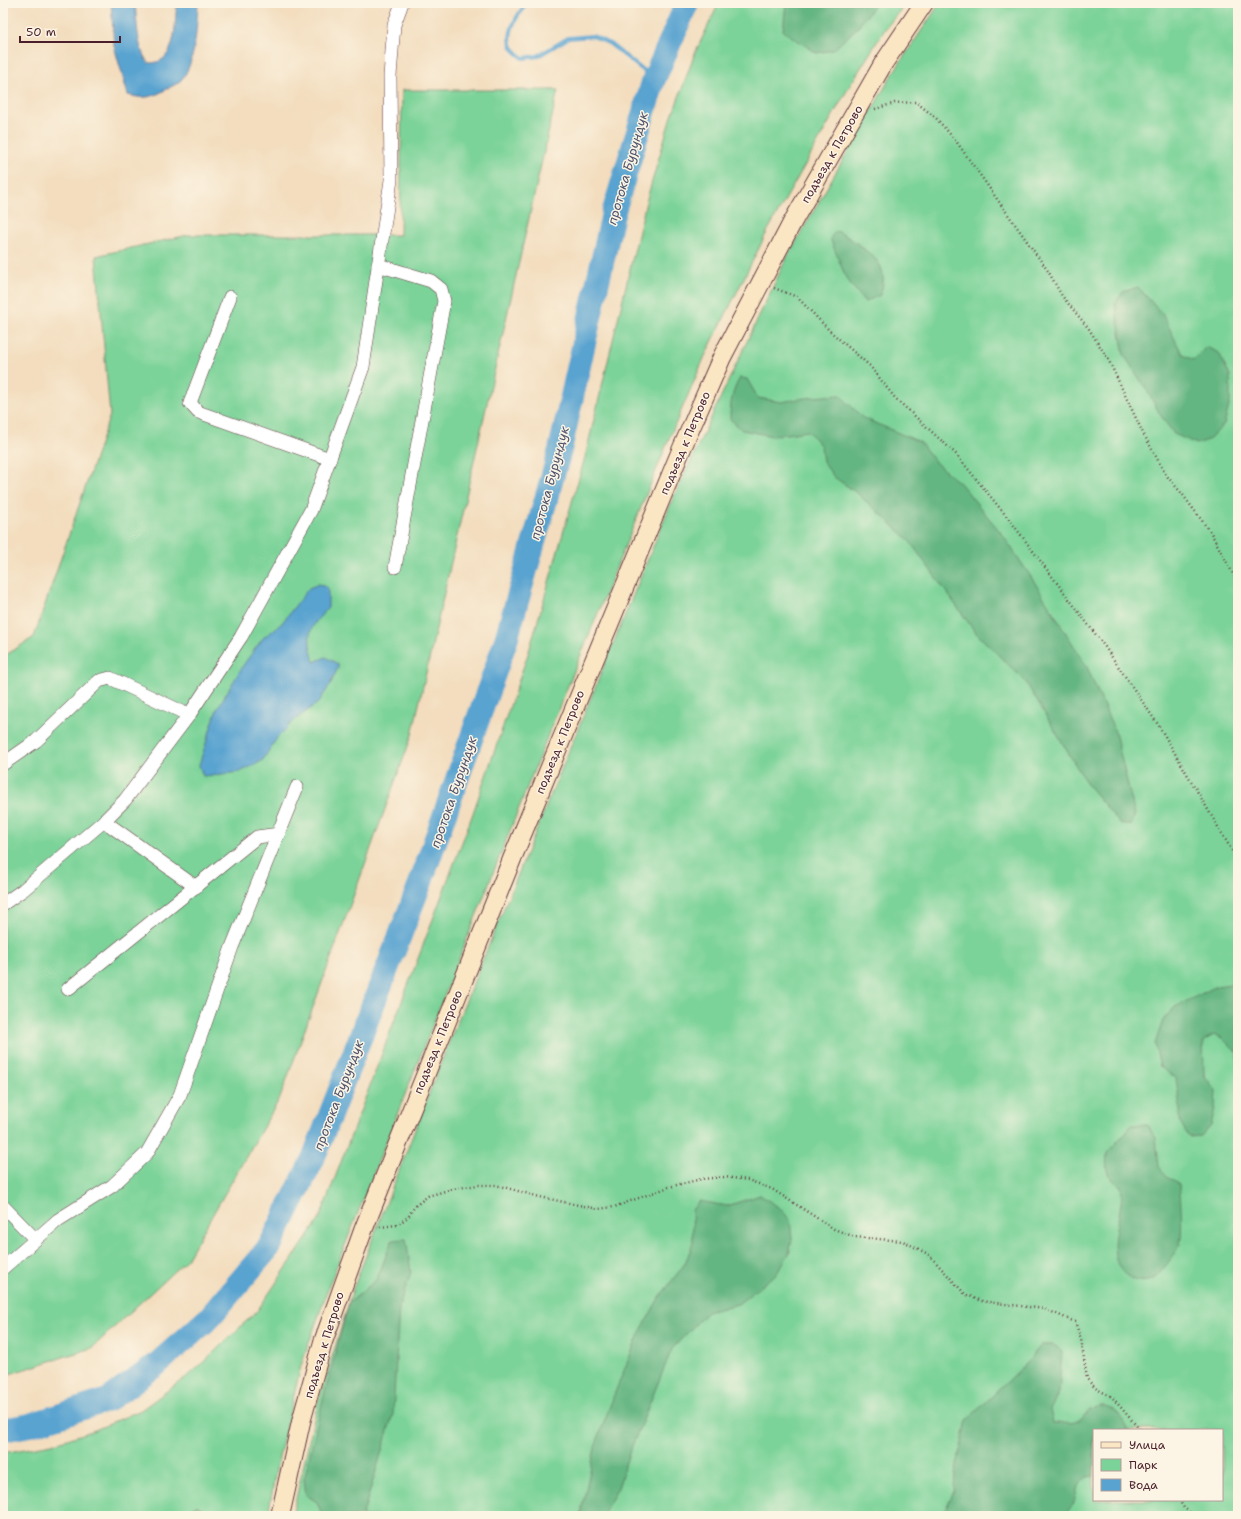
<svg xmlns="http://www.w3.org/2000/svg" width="1241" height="1519" viewBox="0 0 1241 1519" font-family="'Shantell Sans',sans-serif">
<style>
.green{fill:#7bd399;stroke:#627962;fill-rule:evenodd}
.forest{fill:#64b581;stroke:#576a56}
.water{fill:#58a3d0;stroke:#51617e}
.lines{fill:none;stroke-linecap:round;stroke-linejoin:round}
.stream{stroke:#58a3d0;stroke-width:4}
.river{stroke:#58a3d0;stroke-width:24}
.street-casing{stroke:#633c41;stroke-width:14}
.secondary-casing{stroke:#633c41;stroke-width:20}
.path{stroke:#633c41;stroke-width:2.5;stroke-dasharray:1 3;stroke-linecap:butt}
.street{stroke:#fff;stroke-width:13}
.secondary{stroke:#fbe6c4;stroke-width:18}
.labels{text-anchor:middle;stroke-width:3;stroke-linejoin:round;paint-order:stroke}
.street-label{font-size:12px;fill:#4a1f2b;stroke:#fcf5e5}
.water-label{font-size:13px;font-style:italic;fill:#50546d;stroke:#fcf5e5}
</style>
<rect width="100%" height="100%" fill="#fcf5e5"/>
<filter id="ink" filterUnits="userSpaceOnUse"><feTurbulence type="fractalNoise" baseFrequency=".025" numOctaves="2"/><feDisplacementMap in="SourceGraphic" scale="8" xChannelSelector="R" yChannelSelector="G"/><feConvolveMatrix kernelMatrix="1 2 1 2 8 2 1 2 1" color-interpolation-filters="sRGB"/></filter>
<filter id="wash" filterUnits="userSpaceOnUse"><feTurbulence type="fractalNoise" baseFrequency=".012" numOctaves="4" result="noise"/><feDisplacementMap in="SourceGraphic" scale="16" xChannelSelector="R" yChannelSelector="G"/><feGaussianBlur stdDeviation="0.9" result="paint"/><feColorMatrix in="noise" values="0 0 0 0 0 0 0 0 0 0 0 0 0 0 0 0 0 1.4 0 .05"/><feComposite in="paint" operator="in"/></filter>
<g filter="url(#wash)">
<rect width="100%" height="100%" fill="#f3ddbe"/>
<!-- green -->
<g class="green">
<polygon points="719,3 906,3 885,29 849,87 767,232 705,356 671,434 550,730 330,1283 301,1366 276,1470 268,1516 3,1516 3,1453 52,1444 95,1430 141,1410 193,1372 257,1311 319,1220 472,816 529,651 585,457 646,202 668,127 695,53"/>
<path d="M940,3H1238V1516H292L318,1402L353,1289L451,1037L674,496L787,257L893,73ZM1094,1430H1222V1500H1094Z"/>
<polygon points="402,90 558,90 412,735 280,1098 187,1259 92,1348 3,1376 3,657 34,637 110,415 96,256 188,235 400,235"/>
</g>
<!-- forest -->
<g class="forest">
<polygon points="786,3 877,3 856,29 833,50 817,53 783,31"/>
<path d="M836,231C846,234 871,253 878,262C885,272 884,285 880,295L865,302L846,278L830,238Z"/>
<polygon points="1138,287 1163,315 1182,354 1193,360 1206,347 1219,353 1230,376 1230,402 1224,424 1210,439 1197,444 1174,434 1161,416 1145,387 1124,355 1115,304 1123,292"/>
<path d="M740,378L747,379L758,398L781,402L812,397L840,395L863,418L920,442L937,464L960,483L1002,534L1035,583L1087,667L1115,732L1135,814L1132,824L1121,825L1087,784L1025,681L976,633L908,539L857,493L834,477L823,462L821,446L808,431L772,436L742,430L730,419C730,404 732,391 740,378Z"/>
<polygon points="1238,983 1238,1051 1235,1051 1222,1038 1214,1035 1203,1041 1204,1075 1216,1091 1215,1108 1211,1125 1201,1136 1189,1137 1180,1122 1180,1107 1176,1078 1160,1067 1155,1044 1163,1020 1175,1007 1217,986"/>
<path d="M1132,1125H1147L1156,1138L1159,1167L1167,1176L1179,1184C1181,1202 1183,1228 1180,1245C1178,1251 1171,1258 1168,1263C1163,1268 1159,1276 1153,1279C1139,1287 1120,1274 1116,1259C1109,1234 1125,1210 1121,1186C1105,1175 1106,1172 1107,1153Z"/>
<polygon points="760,1195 780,1208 790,1220 792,1239 789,1254 777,1273 738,1304 707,1312 672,1349 628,1456 618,1488 602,1516 580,1516 596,1444 614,1395 639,1334 659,1298 686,1262 693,1242 692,1210 699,1201 727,1206"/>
<polygon points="406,1239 411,1272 399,1307 393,1414 366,1504 362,1516 320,1516 321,1512 317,1502 306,1495 304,1480 323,1399 349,1303 377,1279 392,1240"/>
<path d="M1041,1345H1054L1062,1351L1059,1392L1050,1410L1053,1423C1059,1423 1069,1424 1075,1422C1081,1420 1085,1414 1090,1410C1108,1398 1122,1415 1129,1430H1094V1476L1087,1477L1078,1486L1074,1503L1064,1516H938L946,1508L954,1491L955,1474L967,1420L1027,1363Z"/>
<polygon points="197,1505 211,1516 179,1516 180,1513"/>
</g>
<!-- water -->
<g class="water">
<path d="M111,3H135C137,19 137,52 149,63C178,64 174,24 177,3H198C197,24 196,64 181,80C178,84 170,87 165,90C152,98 142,99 128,95L114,46Z"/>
<path d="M319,584L328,588V608C308,629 306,633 314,662L326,657L339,665L330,685L318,703L296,719L277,738L262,761L240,772L203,776L199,765L217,709L244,664L263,638L281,624L309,588Z"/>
</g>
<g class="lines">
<!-- stream -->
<path class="stream" d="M527,3C518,14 505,32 512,47C514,51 520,55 523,58L538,56L568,38L593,36L610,44L654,79"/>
<!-- river -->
<polyline class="river" points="3,1430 30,1425 108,1400 156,1365 208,1319 270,1246 313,1159 420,884 506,640 560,450 613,214 654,79 687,3"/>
</g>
</g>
<g filter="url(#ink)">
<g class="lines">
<defs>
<g id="street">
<polyline points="378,265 431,281 441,289 444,301 395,567"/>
<polyline points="230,297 190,403 198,412 330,459"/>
<polyline points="3,764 36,741 99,681 110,678 189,715"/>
<polyline points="104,821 196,887"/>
<polyline points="3,904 23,890 104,821 125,800 189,715 241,637 311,510 363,367 391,180 390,76 394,25 402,3"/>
<polyline points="68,989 257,837 279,834"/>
<polyline points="3,1206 35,1239"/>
<polyline points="3,1268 58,1220 112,1186 147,1153 180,1095 232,947 297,787"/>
</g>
<polyline id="secondary" points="280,1516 301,1422 323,1342 364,1228 512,859 682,448 722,357 793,221 883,64 924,3"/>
</defs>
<!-- street casing -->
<use href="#street" class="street-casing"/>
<!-- secondary casing -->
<use href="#secondary" class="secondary-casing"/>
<!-- path -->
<g class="path">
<polyline points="875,109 895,103 916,102 936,118 956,141 1048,271 1062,296 1089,329 1108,359 1142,431 1166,475 1183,495 1211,533 1238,583"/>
<polyline points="774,288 797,297 831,332 870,366 895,398 955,453 1012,523 1105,647 1159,726 1238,861"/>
<polyline points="380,1227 397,1225 408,1217 415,1206 428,1196 452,1189 478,1185 496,1185 540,1197 598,1209 614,1207 669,1187 701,1179 725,1177 748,1180 772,1189 834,1229 855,1237 903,1241 928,1254 965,1294 981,1301 1045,1309 1075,1322 1081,1339 1087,1379 1095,1388 1112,1397 1140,1430"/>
<polyline points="1179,1500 1184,1508 1195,1516"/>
</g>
<!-- street -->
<use href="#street" class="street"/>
<!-- secondary -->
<use href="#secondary" class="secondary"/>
</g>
</g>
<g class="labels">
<!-- street labels -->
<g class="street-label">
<text transform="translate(832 154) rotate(-60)" y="4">подъезд к Петрово</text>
<text transform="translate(685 443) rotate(-67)" y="4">подъезд к Петрово</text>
<text transform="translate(560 742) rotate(-68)" y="4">подъезд к Петрово</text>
<text transform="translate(438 1042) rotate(-68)" y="4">подъезд к Петрово</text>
<text transform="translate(324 1345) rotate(-73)" y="4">подъезд к Петрово</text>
</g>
<!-- water labels -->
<g class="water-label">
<text transform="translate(627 168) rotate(-74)" y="5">протока Бурундук</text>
<text transform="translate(549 483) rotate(-75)" y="5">протока Бурундук</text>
<text transform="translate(453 792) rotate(-71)" y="5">протока Бурундук</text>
<text transform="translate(338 1095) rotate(-69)" y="5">протока Бурундук</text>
</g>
</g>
<!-- margin -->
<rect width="1241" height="1519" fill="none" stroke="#fcf5e5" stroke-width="16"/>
<!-- legend -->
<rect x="1093" y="1429" width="130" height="72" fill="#fcf5e5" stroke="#b59f9b"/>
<rect x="1101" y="1442" width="20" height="6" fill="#fbe6c4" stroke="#b59f9b"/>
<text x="1129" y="1449" font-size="12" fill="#4a1f2b">Улица</text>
<rect x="1101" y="1459" width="20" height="12" fill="#7bd399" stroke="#b59f9b"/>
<text x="1129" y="1469" font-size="12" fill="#4a1f2b">Парк</text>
<rect x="1101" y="1479" width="20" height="12" fill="#58a3d0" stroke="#b59f9b"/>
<text x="1129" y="1489" font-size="12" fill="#4a1f2b">Вода</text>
<!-- scale -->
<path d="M20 36v6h100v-6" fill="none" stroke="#4a1f2b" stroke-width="2"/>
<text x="26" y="36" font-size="12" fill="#4a1f2b" stroke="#fcf5e5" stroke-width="3" paint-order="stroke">50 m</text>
</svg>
